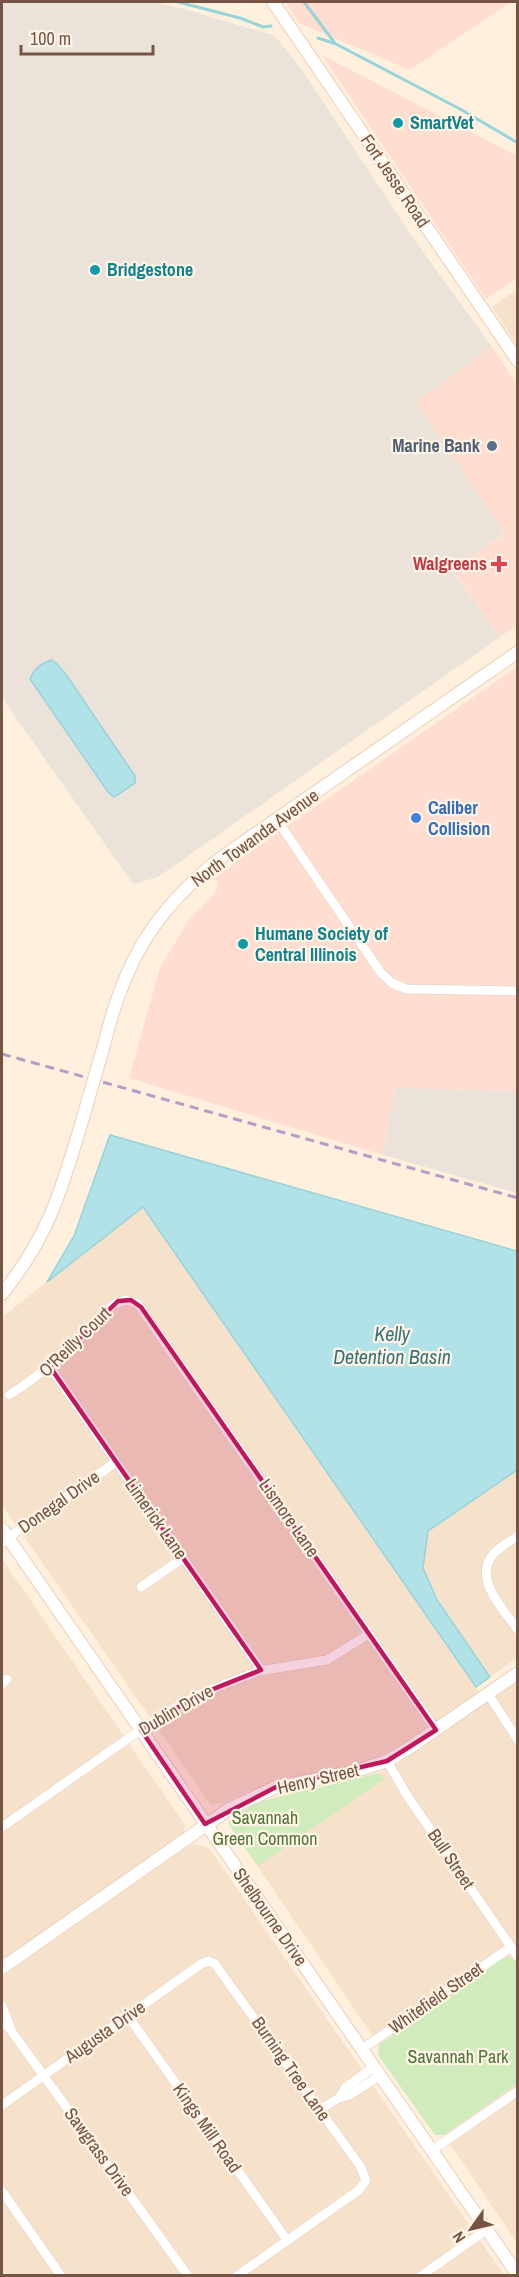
<svg xmlns="http://www.w3.org/2000/svg" width="519" height="2277" font-family="'Archivo Narrow',sans-serif">
	<style>
		.residential { fill: #f6e1cb }
		.commercial { fill: #ffddd0 }
		.industrial { fill: #ebe2da }
		.green { fill: #d1ecbc }
		.water { fill: #b1e2e8; stroke: #96d3db; stroke-width: 1.5 }
		.lines { fill: none; stroke-linecap: round; stroke-linejoin: round }
		.stream { stroke: #96d3db; stroke-width: 3 }
		.street-casing { stroke: #e4cdbc; stroke-width: 10 }
		.secondary-casing { stroke: #eaceb9; stroke-width: 14 }
		.street { stroke: #fff; stroke-width: 9 }
		.secondary { stroke: #fff; stroke-width: 12 }
		.rail { stroke: #b29dc7; stroke-width: 3; stroke-dasharray: 9 6; stroke-linecap: butt }
		.secondary-bridge-casing { stroke: #eaceb9; stroke-width: 14; stroke-linecap: butt }
		.secondary-bridge { stroke: #fff; stroke-width: 12 }
		.marked { fill: #c2185b; fill-opacity: 0.2; stroke: #c2185b; stroke-width: 4.5; stroke-linejoin: round }
		.culture-dot { fill: #0f9aa8; stroke: #fff4e5; stroke-width: 2 }
		.service-dot { fill: #5c6f8a; stroke: #fff4e5; stroke-width: 2 }
		.health-dot { fill: #e0444e; stroke: #fff4e5; stroke-width: 2 }
		.shop-dot { fill: #3f7fe0; stroke: #fff4e5; stroke-width: 2 }
		.labels { text-anchor: middle; stroke-width: 4.5; stroke-linejoin: round; paint-order: stroke }
		.culture-label { font-size: 18px; font-weight: bold; fill: #0d838f; stroke: #fff4e5; text-anchor: start }
		.street-label { font-size: 18px; fill: #755444; stroke: #fff4e5 }
		.service-label { font-size: 18px; font-weight: bold; fill: #4e5e75; stroke: #fff4e5; text-anchor: end }
		.health-label { font-size: 18px; font-weight: bold; fill: #be3a42; stroke: #fff4e5; text-anchor: end }
		.shop-label { font-size: 18px; font-weight: bold; fill: #366cbe; stroke: #fff4e5; text-anchor: start }
		.park-label { font-size: 18px; fill: #4d7639; stroke: #fff4e5 }
		.water-label { font-size: 20px; font-style: italic; fill: #37747d; stroke: #fff4e5 }
	</style>
	<rect width="100%" height="100%" fill="#fef0dd"/>
	<!-- residential -->
	<g class="residential">
		<polygon points="517,289 517,345 492,307"/>
		<polygon points="143,1207 479,1692 399,1746 381,1755 353,1765 287,1778 262,1786 226,1802 211,1805 2,1505 2,1317"/>
		<polygon points="517,1470 517,1658 490,1677 437,1600 423,1568 425,1543 428,1531"/>
		<polygon points="2,1559 185,1825 184,1834 2,1961"/>
		<polygon points="517,1682 517,1963 514,1958 506,1956 379,2045 228,1823 234,1816 259,1802 295,1792 331,1786 378,1773 398,1764"/>
		<polygon points="195,1844 209,1848 504,2275 2,2275 2,1977 189,1846"/>
		<polygon points="517,2084 517,2243 444,2135"/>
	</g>
	<!-- commercial -->
	<g class="commercial">
		<polygon points="286,2 511,2 410,70 299,23"/>
		<polygon points="322,55 517,156 517,278 486,299"/>
		<polygon points="492,347 517,384 517,625 500,637 452,570 505,534 415,402"/>
		<polygon points="517,667 517,1091 395,1088 383,1155 129,1078 160,968 188,921 215,894 218,885 215,878 266,841"/>
	</g>
	<!-- industrial -->
	<g class="industrial">
		<polygon points="2,2 152,2 184,9 275,36 302,70 416,242 492,347 416,402 505,533 452,571 500,637 158,877 133,884 2,698"/>
		<polygon points="395,1088 517,1091 517,1193 383,1155"/>
	</g>
	<!-- green -->
	<g class="green">
		<polygon points="378,1773 384,1779 258,1866 228,1823 234,1816 259,1802"/>
		<polygon points="506,1956 514,1958 517,1963 517,2084 444,2135 435,2135 378,2055 379,2045"/>
	</g>
	<!-- water -->
	<g class="water">
		<path d="M52,660L58,665L67,676L135,776V783L114,797L108,792L30,679C34,669 41,663 52,660Z"/>
		<polygon points="110,1135 517,1251 517,1470 428,1531 423,1568 437,1600 490,1677 476,1687 143,1207 47,1282 74,1236"/>
	</g>
	<g class="lines">
		<!-- stream -->
		<g class="stream">
			<polyline points="178,2 240,18 263,27 271,26"/>
			<polyline points="304,2 334,42"/>
			<polyline points="318,38 336,44 460,109 518,143"/>
		</g>
		<!-- street casing -->
		<g class="street-casing">
			<g id="street">
				<polyline points="277,820 381,973 392,983 406,989 518,991"/>
				<polyline points="50,1367 262,1671"/>
				<path d="M9,1395C49,1371 80,1338 113,1305L125,1300L137,1303L436,1730"/>
				<path d="M518,1536C509,1542 497,1548 491,1557C475,1582 504,1610 518,1630"/>
				<polyline points="2,1542 116,1462"/>
				<polyline points="141,1587 183,1558"/>
				<polyline points="2,1684 7,1679"/>
				<polyline points="488,1694 518,1740"/>
				<polyline points="387,1761 408,1797 518,1957"/>
				<polyline points="2,1827 153,1721 198,1695 259,1671 327,1660 369,1634"/>
				<polyline points="2,2006 10,2026"/>
				<polyline points="128,2016 287,2240"/>
				<polyline points="2,2020 10,2029 188,2276"/>
				<polyline points="362,2049 511,1947"/>
				<polyline points="339,2098 345,2088 374,2067"/>
				<polyline points="2,2105 201,1964 209,1961 215,1964 360,2166 366,2180 359,2190 237,2276"/>
				<polyline points="319,2110 339,2098 350,2095 379,2076"/>
				<polyline points="431,2151 518,2091"/>
				<polyline points="2,2191 61,2276"/>
				<polyline points="421,2276 486,2230"/>
			</g>
		</g>
		<!-- secondary casing -->
		<g class="secondary-casing">
			<g id="secondary">
				<polyline points="273,2 518,361"/>
				<path d="M104,1045C124,962 154,910 222,857L518,652"/>
				<path d="M2,1294C47,1238 60,1195 80,1128"/>
				<polyline points="2,1529 518,2275"/>
				<polyline points="2,1968 229,1809 276,1787 353,1772 387,1761 409,1748 518,1673"/>
			</g>
		</g>
		<!-- street -->
		<use href="#street" class="street"/>
		<!-- secondary -->
		<use href="#secondary" class="secondary"/>
		<!-- rail -->
		<polyline class="rail" points="2,1054 518,1198"/>
		<!-- secondary-bridge casing -->
		<g class="secondary-bridge-casing">
			<polyline id="secondary-bridge" points="80,1128 104,1045"/>
		</g>
		<!-- secondary-bridge -->
		<use href="#secondary-bridge" class="secondary-bridge"/>
	</g>
	<!-- marked area -->
	<path class="marked" d="M131,1300L141,1307L436,1730L387,1761L276,1787L205,1824L141,1730L198,1695L261,1670L50,1367L118,1301Z"/>
	<!-- markers -->
	<g class="culture-dot">
		<circle cx="398" cy="123" r="6"/>
		<circle cx="95" cy="270" r="6"/>
		<circle cx="243" cy="944" r="6"/>
	</g>
	<circle class="service-dot" cx="492" cy="446" r="6"/>
	<path class="health-dot" d="M496 555h6v6h6v6h-6v6h-6v-6h-6v-6h6z"/>
	<circle class="shop-dot" cx="416" cy="818" r="6"/>
	<g class="labels">
		<!-- culture labels -->
		<g class="culture-label">
			<text x="410" y="129">SmartVet</text>
			<text x="107" y="276">Bridgestone</text>
			<text x="255" y="940">Humane Society of<tspan x="255" dy="21">Central Illinois</tspan></text>
		</g>
		<!-- street labels -->
		<g class="street-label">
			<text transform="translate(395 181) rotate(56)" y="6">Fort Jesse Road</text>
			<text transform="translate(255 838) rotate(-36)" y="6">North Towanda Avenue</text>
			<text transform="translate(75 1342) rotate(-44)" y="6">O'Reilly Court</text>
			<text transform="translate(59 1502) rotate(-35)" y="6">Donegal Drive</text>
			<text transform="translate(289 1518) rotate(55)" y="6">Lismore Lane</text>
			<text transform="translate(156 1519) rotate(55)" y="6">Limerick Lane</text>
			<text transform="translate(176 1710) rotate(-30)" y="6">Dublin Drive</text>
			<text transform="translate(318 1779) rotate(-13)" y="6">Henry Street</text>
			<text transform="translate(451 1859) rotate(56)" y="6">Bull Street</text>
			<text transform="translate(270 1917) rotate(55)" y="6">Shelbourne Drive</text>
			<text transform="translate(436 1998) rotate(-35)" y="6">Whitefield Street</text>
			<text transform="translate(105 2032) rotate(-35)" y="6">Augusta Drive</text>
			<text transform="translate(291 2069) rotate(55)" y="6">Burning Tree Lane</text>
			<text transform="translate(207 2128) rotate(55)" y="6">Kings Mill Road</text>
			<text transform="translate(99 2152) rotate(54)" y="6">Sawgrass Drive</text>
		</g>
		<!-- service labels -->
		<g class="service-label">
			<text x="480" y="452">Marine Bank</text>
		</g>
		<!-- health labels -->
		<g class="health-label">
			<text x="487" y="570">Walgreens</text>
		</g>
		<!-- shop labels -->
		<g class="shop-label">
			<text x="428" y="814">Caliber<tspan x="428" dy="21">Collision</tspan></text>
		</g>
		<!-- park labels -->
		<g class="park-label">
			<text x="265" y="1824">Savannah<tspan x="265" dy="21">Green Common</tspan></text>
			<text x="458" y="2063">Savannah Park</text>
		</g>
		<!-- water labels -->
		<g class="water-label">
			<text x="392" y="1341">Kelly<tspan x="392" dy="23">Detention Basin</tspan></text>
		</g>
	</g>
	<!-- border -->
	<rect width="519" height="2277" fill="none" stroke="#755444" stroke-width="6"/>
	<!-- north arrow -->
	<g transform="translate(471 2229) rotate(236)" stroke="#fff4e5" stroke-width="4.5" paint-order="stroke">
	<path d="M0-4.5L10 22L0 15L-10 22Z" fill="#755444"/>
	<text y="-9" font-size="16" font-weight="bold" text-anchor="middle" fill="#755444">N</text>
	</g>
	<!-- scale -->
	<path d="M21 45v9h132v-9" fill="none" stroke="#755444" stroke-width="3"/>
	<text x="30" y="45" font-size="18" fill="#755444" stroke="#fff4e5" stroke-width="4.5" paint-order="stroke">100 m</text>
</svg>
